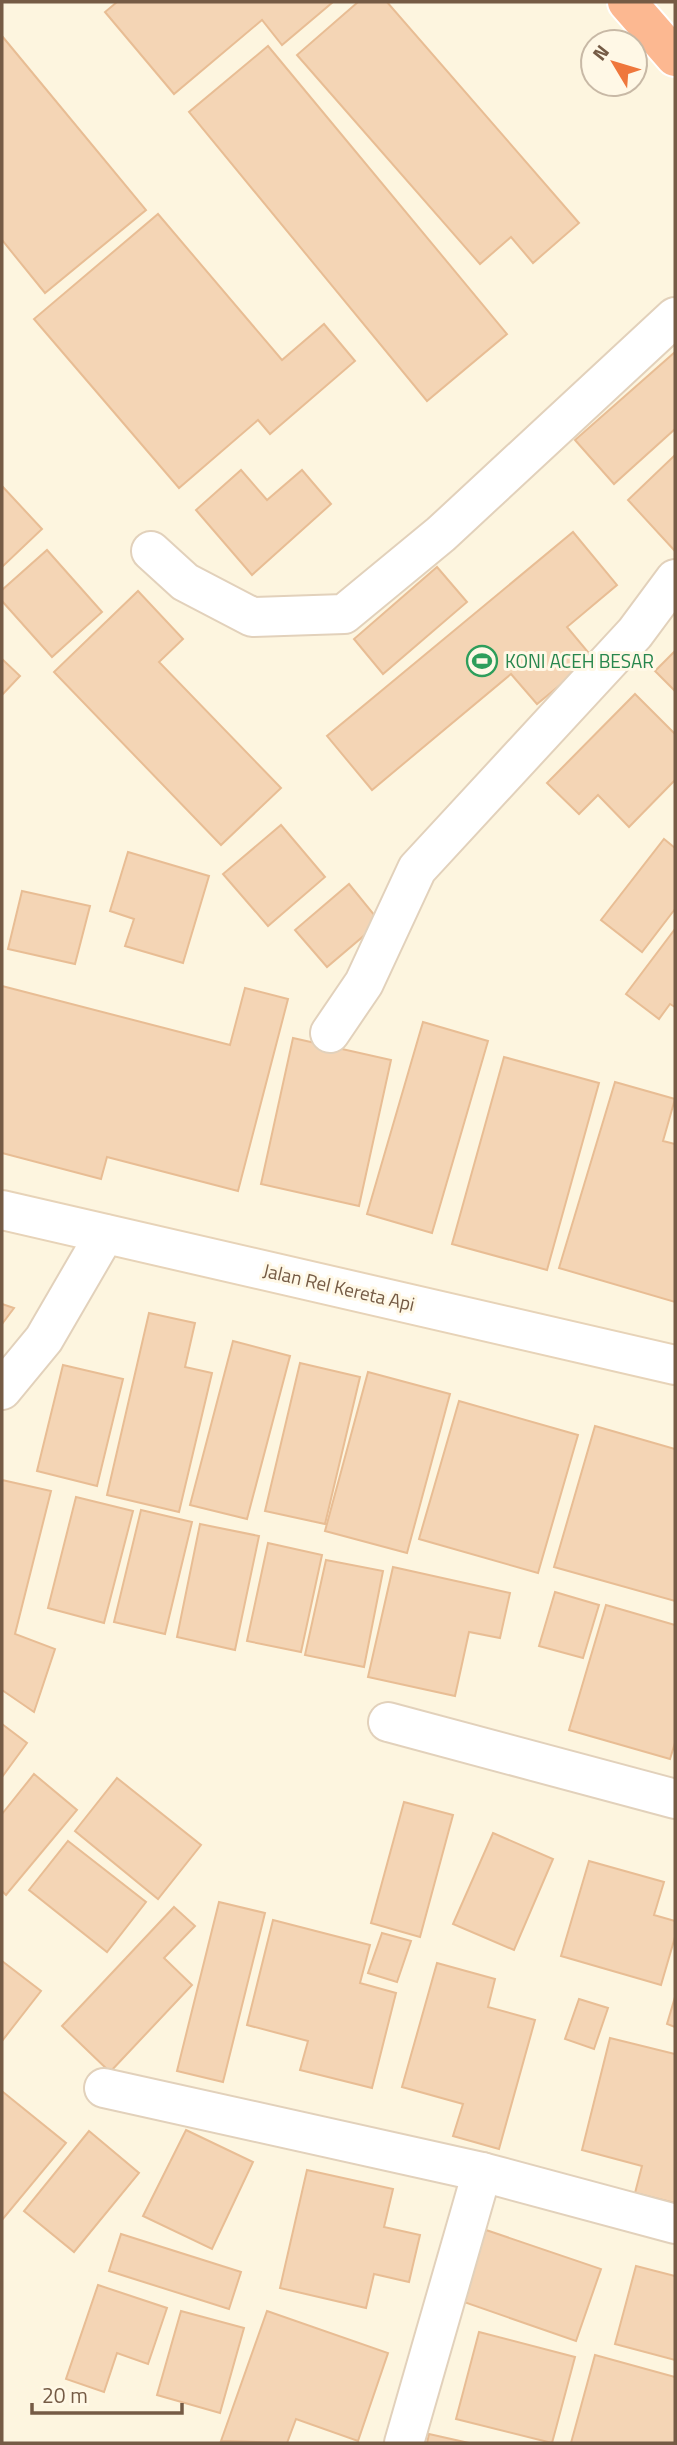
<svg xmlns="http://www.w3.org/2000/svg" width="677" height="2445" font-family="'Titillium Web',sans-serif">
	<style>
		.building { fill: #f4d5b5; stroke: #e8bd94; stroke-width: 2 }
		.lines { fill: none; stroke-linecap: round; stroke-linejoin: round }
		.street-casing { stroke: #e2d1bb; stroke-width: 42 }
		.secondary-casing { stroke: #e7d3b8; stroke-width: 42 }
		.highway-casing { stroke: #fff; stroke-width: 42 }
		.street { stroke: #fff; stroke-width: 38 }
		.secondary { stroke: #fff; stroke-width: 38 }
		.highway { stroke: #fcb891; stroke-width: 38 }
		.labels { text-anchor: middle; stroke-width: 6; stroke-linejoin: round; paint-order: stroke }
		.leisure-label { font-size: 19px; fill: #27864d; stroke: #fff8e6; text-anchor: start }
		.street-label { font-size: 19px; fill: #755b45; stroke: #fff8e6 }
	</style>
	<rect width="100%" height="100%" fill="#fdf5df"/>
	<!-- building -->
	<g class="building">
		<polygon points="117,2 333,2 282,45 262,20 174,94 105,12"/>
		<polygon points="358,2 387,2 579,223 533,263 511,237 480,264 297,55"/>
		<polygon points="2,36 146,210 45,293 2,240"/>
		<polygon points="268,46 507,334 427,401 189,112"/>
		<polygon points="158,214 282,360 324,324 355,361 270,434 258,420 179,488 34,319"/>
		<polygon points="675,352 675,429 614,484 575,440"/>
		<polygon points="675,455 675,549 674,550 628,500"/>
		<polygon points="241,470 267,500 302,470 331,504 252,575 196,510"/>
		<polygon points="2,486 42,529 2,567"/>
		<polygon points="573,532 617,585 567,627 593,658 537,704 511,674 372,790 327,736"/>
		<polygon points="47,550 102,612 52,657 2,601 2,590"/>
		<polygon points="437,567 467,602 383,674 354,639"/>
		<polygon points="138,591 183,639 159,662 281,788 221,845 54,672"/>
		<polygon points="675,651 675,691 655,671"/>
		<polygon points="2,659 20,676 2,695"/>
		<polygon points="635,694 675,734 675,780 629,827 598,795 579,814 547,783"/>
		<polygon points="281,825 325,877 268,926 223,874"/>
		<polygon points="664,839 675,848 675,909 642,952 601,920"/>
		<polygon points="128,852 209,876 183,963 125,946 134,919 110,911"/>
		<polygon points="349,884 380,922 327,967 295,930"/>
		<polygon points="22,891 90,906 75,964 8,949"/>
		<polygon points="675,929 675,1007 670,1004 659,1019 626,994"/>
		<polygon points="2,986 230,1045 245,988 288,999 238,1191 107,1157 101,1179 2,1153"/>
		<polygon points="423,1022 488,1041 432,1233 367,1214"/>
		<polygon points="293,1038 391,1060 359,1206 261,1184"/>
		<polygon points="504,1057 599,1083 547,1270 452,1244"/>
		<polygon points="615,1082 675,1099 663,1141 675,1144 675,1302 559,1268"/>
		<polygon points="2,1304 14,1308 2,1324"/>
		<polygon points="149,1313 195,1323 185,1367 212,1373 179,1512 107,1495"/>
		<polygon points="233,1341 290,1356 247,1519 190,1505"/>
		<polygon points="300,1363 360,1377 325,1524 265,1511"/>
		<polygon points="63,1365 123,1379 97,1486 37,1471"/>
		<polygon points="368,1372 450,1394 407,1553 325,1531"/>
		<polygon points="459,1401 578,1435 538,1573 419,1539"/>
		<polygon points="595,1426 675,1449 675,1601 554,1567"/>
		<polygon points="2,1480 51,1491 15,1634 55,1649 34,1712 2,1690"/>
		<polygon points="76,1497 133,1511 104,1623 48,1608"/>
		<polygon points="141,1510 192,1522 165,1634 114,1622"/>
		<polygon points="200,1524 259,1536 235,1650 177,1637"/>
		<polygon points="268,1543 322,1555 301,1652 247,1641"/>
		<polygon points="326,1560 383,1571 364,1667 305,1655"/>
		<polygon points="393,1567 510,1593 500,1638 469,1632 455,1696 368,1677"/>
		<polygon points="555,1592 599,1605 583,1658 539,1646"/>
		<polygon points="606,1605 675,1625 675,1743 670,1759 569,1730"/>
		<polygon points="2,1724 27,1743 2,1777"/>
		<polygon points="34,1774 77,1810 6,1895 2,1891 2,1814"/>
		<polygon points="117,1778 201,1845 158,1899 75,1831"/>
		<polygon points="404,1802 453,1815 420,1937 371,1923"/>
		<polygon points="493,1833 553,1859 514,1950 453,1924"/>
		<polygon points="68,1841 146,1902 107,1952 29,1890"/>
		<polygon points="589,1861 664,1882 654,1915 675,1921 675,1937 661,1985 561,1956"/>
		<polygon points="219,1902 265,1913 223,2082 177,2071"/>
		<polygon points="174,1907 195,1926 164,1958 192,1985 110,2072 62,2026"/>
		<polygon points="273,1920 370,1945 360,1983 396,1993 372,2088 300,2070 308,2041 247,2025"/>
		<polygon points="382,1933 411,1941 397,1982 368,1973"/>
		<polygon points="2,1961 41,1991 2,2041"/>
		<polygon points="437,1963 495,1979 488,2007 535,2020 499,2149 453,2136 463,2104 402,2087"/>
		<polygon points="675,1997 675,2027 667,2024"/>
		<polygon points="579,1999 608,2008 594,2049 565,2039"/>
		<polygon points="610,2038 675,2054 675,2203 635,2193 642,2166 582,2150"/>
		<polygon points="3,2092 66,2143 2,2220 2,2093"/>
		<polygon points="186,2130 253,2162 212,2249 143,2216"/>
		<polygon points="89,2131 139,2173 74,2252 24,2211"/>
		<polygon points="307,2170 393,2189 384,2227 420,2235 409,2282 374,2274 366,2308 280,2288"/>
		<polygon points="486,2230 601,2269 576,2341 461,2301"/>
		<polygon points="121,2234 241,2272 229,2309 109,2271"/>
		<polygon points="636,2266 675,2276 675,2360 615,2344"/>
		<polygon points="98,2285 167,2308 148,2364 117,2353 104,2392 66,2379"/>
		<polygon points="181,2311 244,2328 220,2413 157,2395"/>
		<polygon points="267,2311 388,2353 358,2441 296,2419 287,2443 221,2441"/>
		<polygon points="479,2332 575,2357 552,2443 456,2419"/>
		<polygon points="595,2355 675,2377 675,2443 571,2443"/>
		<polygon points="429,2434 469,2443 427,2443"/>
	</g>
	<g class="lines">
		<!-- street casing -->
		<g class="street-casing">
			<g id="street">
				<polyline points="151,551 185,582 252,617 344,614 441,534 675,317"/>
				<polyline points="330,1033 364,983 417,869 635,633 675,579"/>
				<polyline points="2,1390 44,1339 105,1234"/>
				<polyline points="388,1722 675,1799"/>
				<polyline points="104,2088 482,2172 675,2224"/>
				<polyline points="404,2443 482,2172"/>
			</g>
		</g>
		<!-- secondary casing -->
		<g class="secondary-casing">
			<polyline id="secondary" points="2,1210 675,1365"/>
		</g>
		<!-- highway casing -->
		<g class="highway-casing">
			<polyline id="highway" points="627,2 675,57"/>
		</g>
		<!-- street -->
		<use href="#street" class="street"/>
		<!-- secondary -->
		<use href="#secondary" class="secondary"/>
		<!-- highway -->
		<use href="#highway" class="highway"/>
	</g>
	<!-- icons -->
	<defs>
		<g id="stadium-ring" transform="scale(1.575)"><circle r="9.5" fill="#fff8e6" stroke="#2e9e5b" stroke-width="1.5"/><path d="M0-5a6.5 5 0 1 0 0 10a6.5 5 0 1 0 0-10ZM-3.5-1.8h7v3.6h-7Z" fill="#2e9e5b"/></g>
	</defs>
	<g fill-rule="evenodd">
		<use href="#stadium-ring" x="482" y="661"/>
	</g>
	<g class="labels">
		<!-- leisure labels -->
		<g class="leisure-label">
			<text x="505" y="668">KONI ACEH BESAR</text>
		</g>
		<!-- street labels -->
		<g class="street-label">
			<text transform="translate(339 1287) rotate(13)" y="7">Jalan Rel Kereta Api</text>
		</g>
	</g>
	<!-- border -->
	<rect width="677" height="2445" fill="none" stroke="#755b45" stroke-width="7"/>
	<!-- north arrow -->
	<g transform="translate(614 63) rotate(308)"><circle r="33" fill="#fff8e6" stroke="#c8b9a6" stroke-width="2"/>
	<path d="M0-5L12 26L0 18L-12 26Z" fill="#ef773c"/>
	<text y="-10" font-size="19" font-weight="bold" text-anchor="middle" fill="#755b45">N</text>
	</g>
	<!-- scale -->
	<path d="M32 2403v10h150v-10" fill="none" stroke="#755b45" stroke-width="3.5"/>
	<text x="42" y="2403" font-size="21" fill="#755b45" stroke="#fff8e6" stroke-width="5" paint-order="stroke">20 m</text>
</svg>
